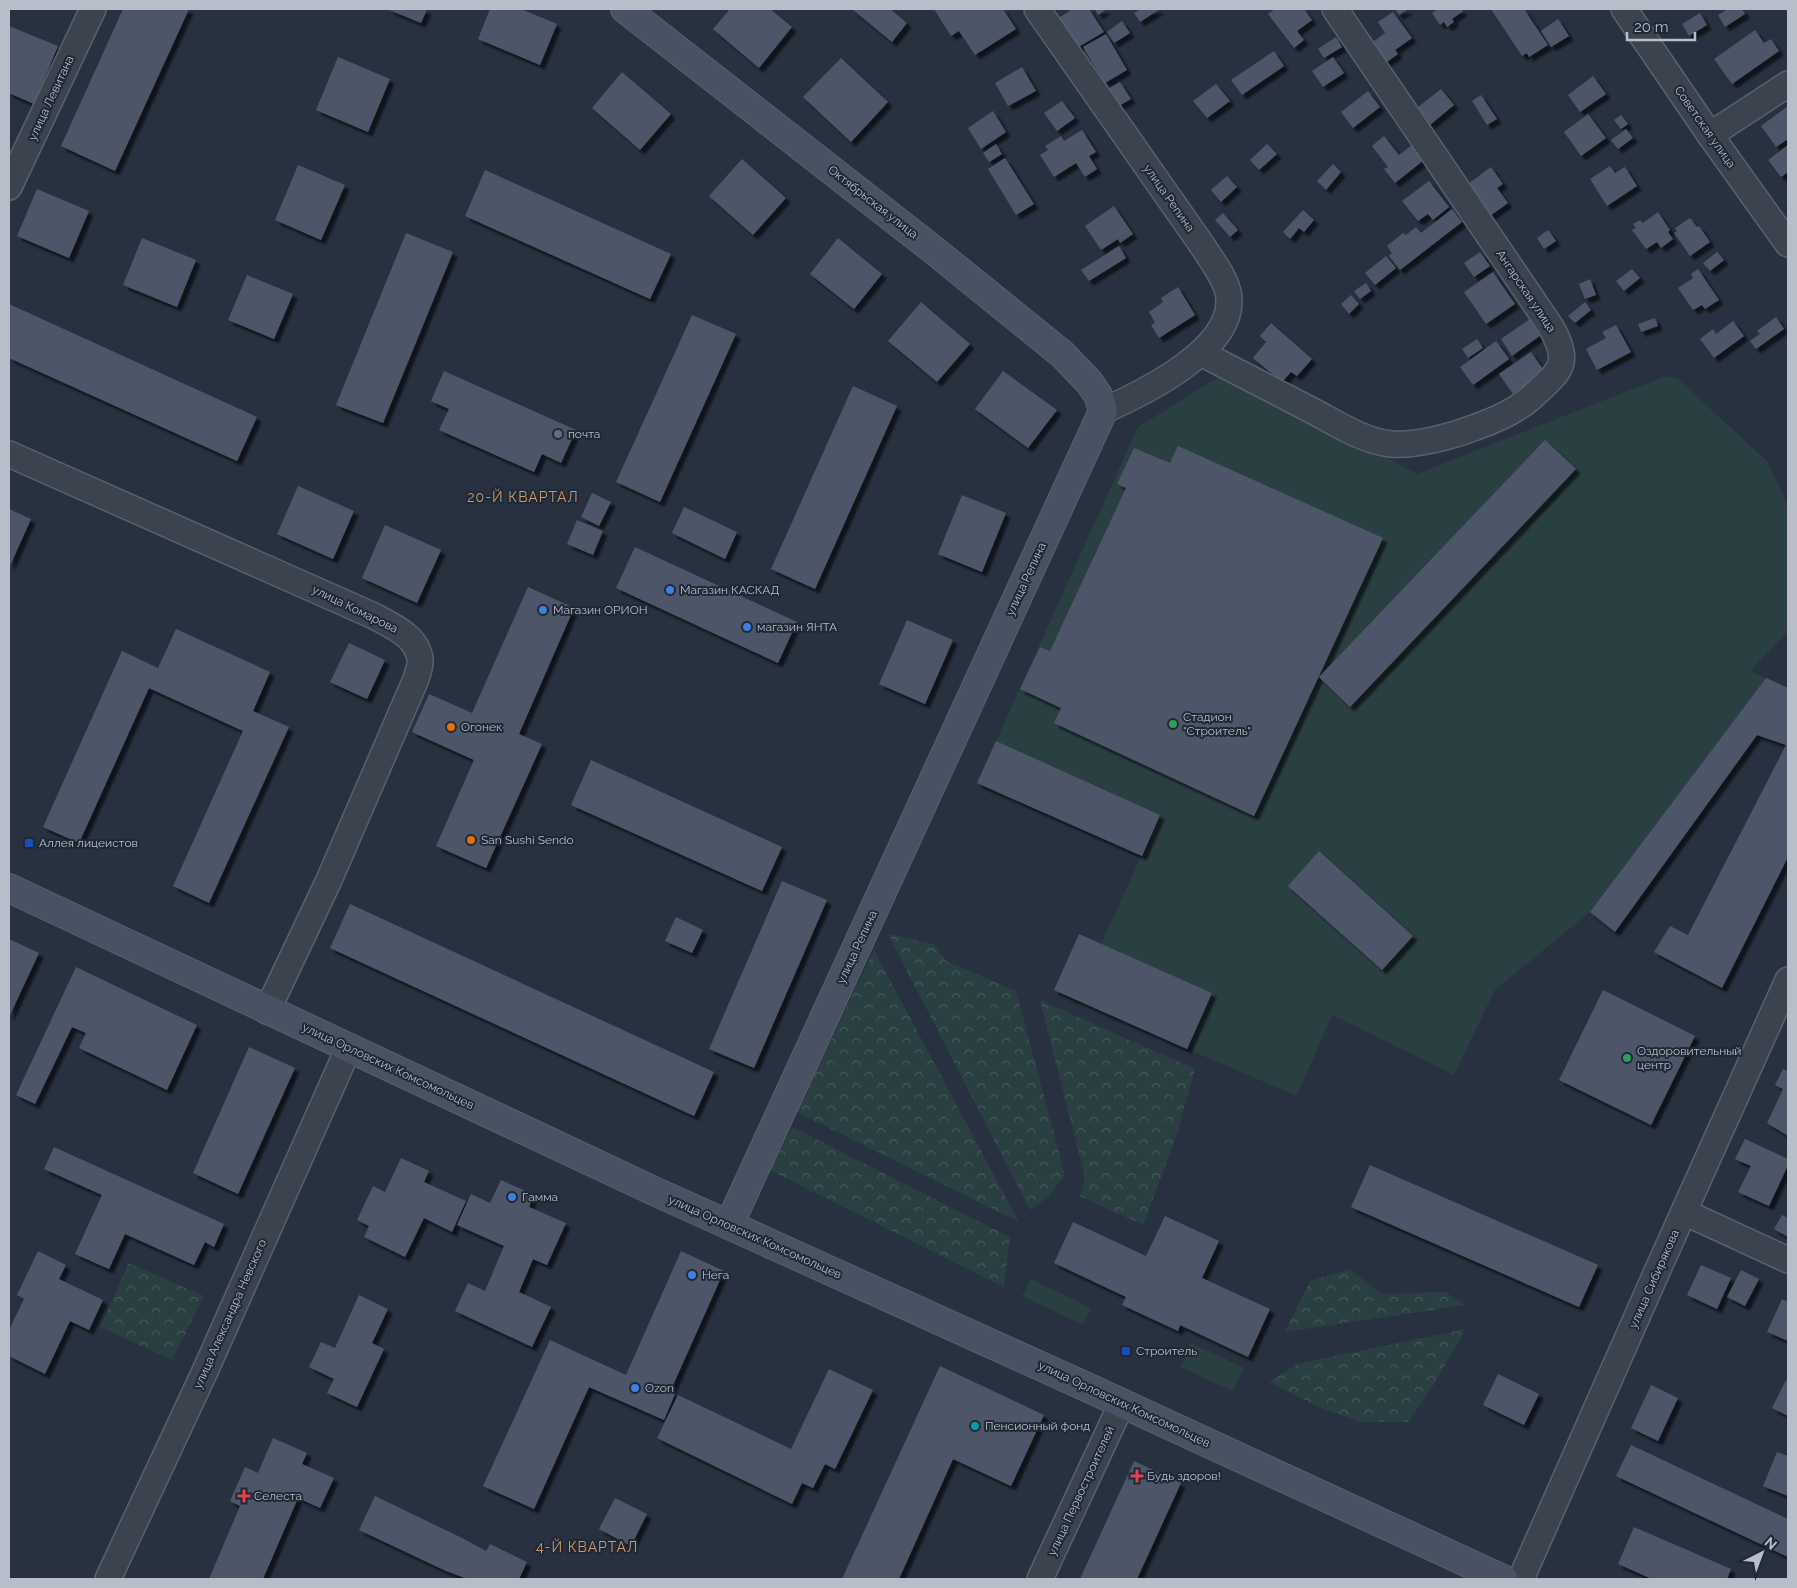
<svg xmlns="http://www.w3.org/2000/svg" width="1797" height="1588" font-family="Raleway,sans-serif">
	<style>
		.green { fill: #2a3f42 }
		.forest { fill: url(#forest-crowns) }
		.building { fill: #4d5768; filter: url(#shadow) }
		.lines { fill: none; stroke-linecap: round; stroke-linejoin: round }
		.street-casing { stroke: #58616d; stroke-width: 28 }
		.secondary-casing { stroke: #58616d; stroke-width: 30 }
		.street { stroke: #3b434f; stroke-width: 25 }
		.secondary { stroke: #495262; stroke-width: 28 }
		.service-dot { fill: #5c6f8a; stroke: #1f2835; stroke-width: 2 }
		.shop-dot { fill: #3f7fe0; stroke: #1f2835; stroke-width: 2 }
		.leisure-dot { fill: #2e9e5b; stroke: #1f2835; stroke-width: 2 }
		.food-dot { fill: #e8710a; stroke: #1f2835; stroke-width: 2 }
		.transit-dot { fill: #1a4fb4; stroke: #1f2835; stroke-width: 2 }
		.culture-dot { fill: #0f9aa8; stroke: #1f2835; stroke-width: 2 }
		.health-dot { fill: #e0444e; stroke: #1f2835; stroke-width: 2 }
		.labels { text-anchor: middle; stroke-width: 4; stroke-linejoin: round; paint-order: stroke }
		.street-label { font-size: 12px; fill: #b7beca; stroke: #1f2835 }
		.poi-label { font-size: 12px; fill: #b7beca; stroke: #1f2835; text-anchor: start }
		.neighbourhood-label { font-size: 14px; letter-spacing: 1px; fill: #d29a6b; stroke: #1f2835 }
	</style>
	<defs>
		<pattern id="forest-crowns" width="20" height="18" patternUnits="userSpaceOnUse" patternTransform="scale(1.25)"><rect width="20" height="18" fill="#2a3f42"/><path d="M2 6a3 3 0 1 1 6 0M12 15a3 3 0 1 1 6 0" fill="none" stroke="#47595c"/></pattern>
		<filter id="shadow"><feDropShadow dx="4.5" dy="4.5" stdDeviation="1" flood-color="#0009"/></filter>
	</defs>
	<rect width="100%" height="100%" fill="#273140"/>
	<!-- green -->
	<g class="green">
		<polygon points="1227,372 1417,474 1663,377 1677,378 1768,462 1788,506 1788,631 1750,671 1766,678 1590,912 1495,990 1454,1075 1332,1015 1297,1096 1187,1049 1212,993 1101,944 1160,815 996,741 1138,427"/>
		<polygon points="1031,1279 1091,1308 1083,1325 1022,1296"/>
		<polygon points="1191,1343 1244,1368 1233,1391 1180,1367"/>
	</g>
	<!-- forest -->
	<g class="forest">
		<polygon points="888,934 934,944 946,961 1016,991 1065,1175 1048,1197 1030,1210"/>
		<polygon points="874,950 1019,1222 797,1112"/>
		<polygon points="1040,1000 1195,1069 1176,1137 1143,1225 1080,1196 1085,1177"/>
		<polygon points="792,1127 1010,1237 1004,1287 770,1170"/>
		<polygon points="129,1263 204,1296 172,1360 100,1327"/>
		<polygon points="1350,1269 1381,1294 1445,1292 1466,1305 1285,1332 1310,1281"/>
		<polygon points="1466,1329 1433,1386 1408,1422 1361,1422 1321,1408 1269,1382 1297,1364"/>
	</g>
	<!-- building -->
	<g class="building">
		<polygon points="123,9 189,9 115,171 61,146"/>
		<polygon points="387,9 427,9 421,23"/>
		<polygon points="490,9 521,9 557,24 540,65 478,39"/>
		<polygon points="730,9 770,9 792,27 759,68 713,29"/>
		<polygon points="852,9 890,9 907,23 892,42"/>
		<polygon points="934,9 1003,9 1016,29 975,55 959,31 951,36"/>
		<polygon points="1073,9 1089,9 1104,32 1075,49 1057,19"/>
		<polygon points="1095,9 1107,9 1098,15"/>
		<polygon points="1141,9 1160,9 1140,22 1134,13"/>
		<polygon points="1275,9 1304,9 1312,20 1297,31 1304,40 1294,48 1268,14"/>
		<polygon points="1395,9 1409,9 1399,15"/>
		<polygon points="1438,9 1461,9 1463,11 1452,19 1454,22 1447,27 1444,22 1440,25 1432,13"/>
		<polygon points="1491,9 1524,9 1548,45 1529,57 1527,53 1522,56"/>
		<polygon points="1728,9 1742,9 1745,14 1725,27 1718,15"/>
		<polygon points="1393,12 1412,38 1395,50 1398,54 1384,64 1370,44 1385,33 1378,22"/>
		<polygon points="1700,13 1707,25 1689,36 1682,24"/>
		<polygon points="1558,19 1569,36 1551,47 1541,31"/>
		<polygon points="1122,21 1130,33 1114,43 1107,32"/>
		<polygon points="9,26 58,46 34,104 9,93"/>
		<polygon points="1755,30 1764,43 1771,39 1779,51 1732,84 1714,59"/>
		<polygon points="1106,34 1127,70 1105,83 1083,47"/>
		<polygon points="1336,37 1342,47 1324,58 1318,49"/>
		<polygon points="1274,51 1284,66 1242,95 1231,80"/>
		<polygon points="338,57 390,79 368,132 316,110"/>
		<polygon points="1333,57 1344,73 1323,87 1312,71"/>
		<polygon points="841,58 888,102 851,142 803,97"/>
		<polygon points="1022,67 1036,91 1008,106 995,83"/>
		<polygon points="622,72 671,114 640,150 592,108"/>
		<polygon points="1593,76 1606,94 1580,112 1568,95"/>
		<polygon points="1120,82 1131,99 1117,107 1106,90"/>
		<polygon points="1216,84 1230,101 1207,118 1193,101"/>
		<polygon points="1441,89 1454,105 1430,125 1417,108"/>
		<polygon points="1368,91 1380,107 1353,128 1341,112"/>
		<polygon points="1481,95 1497,119 1487,125 1472,101"/>
		<polygon points="1062,101 1075,118 1057,131 1044,113"/>
		<polygon points="1788,106 1788,139 1776,147 1761,126"/>
		<polygon points="993,111 1006,132 981,149 968,128"/>
		<polygon points="1588,114 1606,138 1581,156 1564,132"/>
		<polygon points="1621,115 1628,124 1621,129 1614,120"/>
		<polygon points="1626,129 1633,138 1618,149 1611,140"/>
		<polygon points="1082,130 1096,152 1089,156 1097,169 1085,177 1076,163 1054,177 1040,155 1048,150 1045,146 1061,136 1064,141"/>
		<polygon points="1384,136 1399,155 1412,145 1424,160 1395,183 1384,169 1388,167 1372,146"/>
		<polygon points="996,144 1002,154 989,162 983,153"/>
		<polygon points="1267,144 1277,154 1259,170 1250,160"/>
		<polygon points="1788,145 1788,172 1781,177 1768,160"/>
		<polygon points="1005,158 1034,204 1016,215 988,169"/>
		<polygon points="742,159 786,198 753,235 709,196"/>
		<polygon points="1333,164 1341,172 1326,190 1317,181"/>
		<polygon points="298,165 345,185 321,240 275,220"/>
		<polygon points="1610,166 1615,173 1625,167 1637,186 1607,206 1590,179"/>
		<polygon points="1491,167 1503,184 1497,188 1508,203 1490,216 1468,184"/>
		<polygon points="485,170 671,254 650,299 465,216"/>
		<polygon points="1227,176 1237,187 1221,202 1211,190"/>
		<polygon points="1429,181 1449,207 1433,220 1428,214 1418,221 1402,201"/>
		<polygon points="37,189 89,211 69,258 17,236"/>
		<polygon points="1114,206 1133,234 1120,243 1118,239 1101,250 1085,226"/>
		<polygon points="1452,209 1462,222 1400,270 1389,256 1392,253 1387,246 1403,233 1406,235 1416,227 1421,233"/>
		<polygon points="1303,210 1314,220 1304,232 1299,228 1290,239 1283,232"/>
		<polygon points="1658,212 1670,230 1668,232 1673,239 1661,248 1657,242 1646,249 1632,230 1636,228 1633,224 1640,220 1643,223"/>
		<polygon points="1223,213 1238,230 1230,237 1215,220"/>
		<polygon points="1690,218 1697,227 1699,226 1710,242 1690,256 1674,233 1677,231 1675,228"/>
		<polygon points="1548,230 1556,241 1544,249 1537,238"/>
		<polygon points="406,233 453,252 383,423 336,405"/>
		<polygon points="142,238 196,260 177,307 123,285"/>
		<polygon points="838,238 882,274 854,309 810,274"/>
		<polygon points="1119,246 1126,258 1089,281 1081,270"/>
		<polygon points="1480,252 1490,266 1474,277 1464,263"/>
		<polygon points="1717,252 1724,260 1710,271 1703,263"/>
		<polygon points="1386,256 1396,268 1375,285 1365,273"/>
		<polygon points="1632,269 1640,278 1624,291 1616,281"/>
		<polygon points="1698,269 1719,300 1705,309 1702,305 1693,310 1678,288 1693,278 1691,274"/>
		<polygon points="1493,272 1515,304 1486,324 1464,292"/>
		<polygon points="247,275 293,294 274,339 228,320"/>
		<polygon points="1590,279 1596,295 1585,299 1579,284"/>
		<polygon points="1366,283 1371,291 1360,299 1354,291"/>
		<polygon points="1178,287 1195,315 1159,338 1151,325 1155,323 1149,312 1163,302 1161,298"/>
		<polygon points="1351,295 1359,304 1349,314 1341,304"/>
		<polygon points="921,302 970,344 937,382 888,341"/>
		<polygon points="1585,302 1591,310 1575,323 1568,316"/>
		<polygon points="9,304 257,417 237,461 9,358"/>
		<polygon points="692,315 736,334 660,502 616,482"/>
		<polygon points="1776,317 1784,329 1756,349 1750,341 1760,334 1757,331"/>
		<polygon points="1655,318 1658,326 1641,332 1638,324"/>
		<polygon points="1530,319 1541,335 1512,356 1501,339"/>
		<polygon points="1733,321 1744,336 1714,358 1700,339 1713,329 1716,334"/>
		<polygon points="1271,323 1312,359 1297,376 1291,372 1282,382 1253,358 1266,342 1260,336"/>
		<polygon points="1616,325 1631,352 1597,370 1586,349 1606,338 1602,332"/>
		<polygon points="1477,339 1483,348 1468,358 1462,349"/>
		<polygon points="1496,341 1509,359 1473,385 1460,367"/>
		<polygon points="1531,352 1545,372 1513,394 1499,374"/>
		<polygon points="444,371 576,430 561,463 542,454 534,472 439,430 449,409 431,401"/>
		<polygon points="1003,371 1057,410 1028,448 975,409"/>
		<polygon points="853,386 897,406 815,589 771,569"/>
		<polygon points="1545,440 1576,469 1350,707 1319,677"/>
		<polygon points="1178,446 1383,538 1254,816 1054,723 1061,708 1020,689 1040,647 1050,651 1126,488 1117,484 1134,448 1170,463"/>
		<polygon points="298,486 354,511 333,559 277,534"/>
		<polygon points="592,493 611,502 599,526 581,517"/>
		<polygon points="962,495 1006,513 982,572 938,554"/>
		<polygon points="684,507 737,532 725,559 672,533"/>
		<polygon points="9,509 31,519 9,568"/>
		<polygon points="577,520 603,531 593,555 567,544"/>
		<polygon points="385,525 441,550 417,603 362,578"/>
		<polygon points="635,547 797,622 778,663 616,588"/>
		<polygon points="528,587 574,608 519,734 542,744 486,868 436,846 474,760 412,732 429,694 472,713"/>
		<polygon points="907,620 953,640 925,704 879,684"/>
		<polygon points="176,629 270,672 253,711 289,727 209,903 173,886 243,731 149,688 79,843 43,827 122,651 158,668"/>
		<polygon points="349,643 385,660 367,699 330,682"/>
		<polygon points="1766,678 1788,688 1788,857 1722,988 1654,952 1670,926 1688,935 1786,745 1757,735 1615,932 1590,912"/>
		<polygon points="996,741 1160,815 1142,856 977,783"/>
		<polygon points="591,760 782,847 762,891 571,805"/>
		<polygon points="1319,851 1413,936 1382,970 1288,886"/>
		<polygon points="782,881 827,900 754,1068 709,1049"/>
		<polygon points="350,904 714,1072 694,1116 330,948"/>
		<polygon points="676,917 703,930 692,953 665,941"/>
		<polygon points="1079,934 1212,993 1187,1049 1054,990"/>
		<polygon points="9,939 39,953 9,1017"/>
		<polygon points="76,967 197,1025 167,1090 79,1048 86,1033 72,1027 35,1104 16,1095"/>
		<polygon points="1603,990 1695,1036 1651,1125 1559,1080"/>
		<polygon points="249,1047 295,1068 238,1194 193,1173"/>
		<polygon points="1783,1069 1788,1071 1788,1136 1767,1123 1783,1089 1775,1085"/>
		<polygon points="1745,1139 1788,1159 1788,1165 1769,1206 1738,1192 1751,1166 1735,1159"/>
		<polygon points="54,1147 224,1224 214,1247 205,1242 194,1265 125,1234 109,1269 75,1254 102,1195 44,1169"/>
		<polygon points="401,1158 429,1171 424,1182 466,1201 452,1232 424,1218 405,1257 364,1237 369,1226 357,1220 373,1186 385,1192"/>
		<polygon points="1370,1165 1598,1265 1579,1307 1351,1207"/>
		<polygon points="501,1180 534,1195 529,1207 566,1223 547,1265 533,1259 519,1292 551,1307 532,1347 455,1311 468,1283 485,1291 504,1246 457,1225 471,1194 490,1203"/>
		<polygon points="1782,1215 1788,1218 1788,1237 1774,1229"/>
		<polygon points="1165,1216 1219,1241 1202,1278 1270,1309 1248,1357 1180,1325 1178,1331 1122,1305 1126,1297 1054,1263 1073,1222 1146,1256"/>
		<polygon points="38,1251 66,1265 59,1279 103,1300 89,1330 70,1321 45,1374 9,1356 9,1330 24,1299 17,1295"/>
		<polygon points="681,1251 724,1271 670,1392 675,1394 664,1420 589,1387 534,1509 483,1486 550,1340 626,1375"/>
		<polygon points="1701,1265 1731,1278 1717,1309 1687,1295"/>
		<polygon points="1741,1270 1759,1279 1745,1306 1727,1297"/>
		<polygon points="359,1295 388,1309 372,1343 384,1349 357,1407 327,1393 334,1379 309,1367 321,1342 335,1348"/>
		<polygon points="1782,1299 1788,1302 1788,1341 1767,1332"/>
		<polygon points="940,1366 1044,1415 1011,1486 953,1459 899,1579 842,1579"/>
		<polygon points="829,1369 873,1390 835,1469 825,1464 813,1488 802,1483 792,1504 657,1438 678,1395 791,1449"/>
		<polygon points="1498,1374 1539,1394 1524,1425 1483,1405"/>
		<polygon points="1786,1380 1788,1381 1788,1416 1772,1408"/>
		<polygon points="1651,1385 1678,1398 1658,1441 1631,1428"/>
		<polygon points="273,1438 307,1453 302,1464 334,1478 320,1508 298,1498 263,1579 209,1579 240,1506 230,1501 245,1467 258,1473"/>
		<polygon points="1631,1445 1788,1519 1788,1557 1616,1476"/>
		<polygon points="1777,1452 1788,1456 1788,1496 1763,1486"/>
		<polygon points="1134,1461 1181,1483 1137,1579 1080,1579"/>
		<polygon points="375,1496 462,1538 486,1551 490,1544 527,1562 519,1579 464,1579 465,1578 446,1571 359,1530"/>
		<polygon points="615,1498 647,1514 631,1546 599,1529"/>
		<polygon points="1634,1527 1731,1569 1727,1579 1652,1579 1618,1564"/>
	</g>
	<g class="lines">
		<!-- street casing -->
		<g class="street-casing">
			<g id="street">
				<path d="M1037,9L1204,248C1212,261 1224,276 1228,292C1240,347 1143,393 1103,411"/>
				<polyline points="1624,9 1710,135 1788,244"/>
				<polyline points="1710,135 1788,84"/>
				<polyline points="9,187 93,9"/>
				<path d="M1201,353C1238,372 1274,391 1311,410C1336,423 1363,441 1391,444C1416,446 1453,436 1476,427C1496,420 1520,409 1535,394C1563,369 1570,362 1551,327L1335,9"/>
				<path d="M9,454L374,616C392,626 417,636 420,659C421,665 418,672 416,679L329,880L267,1011"/>
				<polyline points="1684,1212 1788,1260"/>
				<polyline points="108,1579 206,1369 349,1047"/>
				<polyline points="1040,1579 1122,1403"/>
				<polyline points="1521,1579 1659,1267 1788,980"/>
			</g>
		</g>
		<!-- secondary casing -->
		<g class="secondary-casing">
			<g id="secondary">
				<polyline points="625,9 931,248 1062,354 1089,382 1098,395 1103,411 729,1225"/>
				<polyline points="9,888 654,1191 1091,1389 1503,1579"/>
			</g>
		</g>
		<!-- street -->
		<use href="#street" class="street"/>
		<!-- secondary -->
		<use href="#secondary" class="secondary"/>
	</g>
	<!-- markers -->
	<circle class="service-dot" cx="558" cy="434" r="5"/>
	<g class="shop-dot">
		<circle cx="670" cy="590" r="5"/>
		<circle cx="543" cy="610" r="5"/>
		<circle cx="747" cy="627" r="5"/>
		<circle cx="512" cy="1197" r="5"/>
		<circle cx="692" cy="1275" r="5"/>
		<circle cx="635" cy="1388" r="5"/>
	</g>
	<g class="leisure-dot">
		<circle cx="1173" cy="724" r="5"/>
		<circle cx="1627" cy="1058" r="5"/>
	</g>
	<g class="food-dot">
		<circle cx="451" cy="727" r="5"/>
		<circle cx="471" cy="840" r="5"/>
	</g>
	<g class="transit-dot">
		<rect x="24" y="838" width="10" height="10" rx="2.5"/>
		<rect x="1121" y="1346" width="10" height="10" rx="2.5"/>
	</g>
	<circle class="culture-dot" cx="975" cy="1426" r="5"/>
	<g class="health-dot">
		<path d="M1134.5 1468.5h5v5h5v5h-5v5h-5v-5h-5v-5h5z"/>
		<path d="M241.5 1488.5h5v5h5v5h-5v5h-5v-5h-5v-5h5z"/>
	</g>
	<g class="labels">
		<!-- street labels -->
		<g class="street-label">
			<text transform="translate(51 98) rotate(-65)" y="4">улица Левитана</text>
			<text transform="translate(1705 127) rotate(55)" y="4">Советская улица</text>
			<text transform="translate(1169 198) rotate(55)" y="4">улица Репина</text>
			<text transform="translate(873 202) rotate(38)" y="4">Октябрьская улица</text>
			<text transform="translate(1526 291) rotate(56)" y="4">Ангарская улица</text>
			<text transform="translate(1026 579) rotate(-65)" y="4">улица Репина</text>
			<text transform="translate(355 609) rotate(26)" y="4">улица Комарова</text>
			<text transform="translate(857 947) rotate(-65)" y="4">улица Репина</text>
			<text transform="translate(388 1066) rotate(25)" y="4">улица Орловских Комсомольцев</text>
			<text transform="translate(755 1237) rotate(24)" y="4">улица Орловских Комсомольцев</text>
			<text transform="translate(1654 1279) rotate(-66)" y="4">улица Сибирякова</text>
			<text transform="translate(230 1314) rotate(-66)" y="4">улица Александра Невского</text>
			<text transform="translate(1124 1404) rotate(25)" y="4">улица Орловских Комсомольцев</text>
			<text transform="translate(1081 1491) rotate(-65)" y="4">улица Первостроителей</text>
		</g>
		<!-- poi labels -->
		<g class="poi-label">
			<text x="568" y="438">почта</text>
			<text x="680" y="594">Магазин КАСКАД</text>
			<text x="553" y="614">Магазин ОРИОН</text>
			<text x="757" y="631">магазин ЯНТА</text>
			<text x="1183" y="721">Стадион<tspan x="1183" dy="14">"Строитель"</tspan></text>
			<text x="461" y="731">Огонек</text>
			<text x="481" y="844">San Sushi Sendo</text>
			<text x="39" y="847">Аллея лицеистов</text>
			<text x="1637" y="1055">Оздоровительный<tspan x="1637" dy="14">центр</tspan></text>
			<text x="522" y="1201">Гамма</text>
			<text x="702" y="1279">Нега</text>
			<text x="1136" y="1355">Строитель</text>
			<text x="645" y="1392">Ozon</text>
			<text x="985" y="1430">Пенсионный фонд</text>
			<text x="1147" y="1480">Будь здоров!</text>
			<text x="254" y="1500">Селеста</text>
		</g>
		<!-- neighbourhood labels -->
		<g class="neighbourhood-label">
			<text x="523" y="502">20-Й КВАРТАЛ</text>
			<text x="587" y="1552">4-Й КВАРТАЛ</text>
		</g>
	</g>
	<!-- border -->
	<rect width="1797" height="1588" fill="none" stroke="#b7beca" stroke-width="20"/>
	<!-- north arrow -->
	<g transform="translate(1762 1553) rotate(42)" stroke="#1f2835" stroke-width="4" paint-order="stroke">
	<path d="M0-4L9 19L0 12L-9 19Z" fill="#b7beca"/>
	<text y="-8" font-size="14" font-weight="bold" text-anchor="middle" fill="#b7beca">N</text>
	</g>
	<!-- scale -->
	<path d="M1627 32v8h68v-8" fill="none" stroke="#b7beca" stroke-width="2.5"/>
	<text x="1634" y="32" font-size="15" fill="#b7beca" stroke="#1f2835" stroke-width="4" paint-order="stroke">20 m</text>
</svg>
